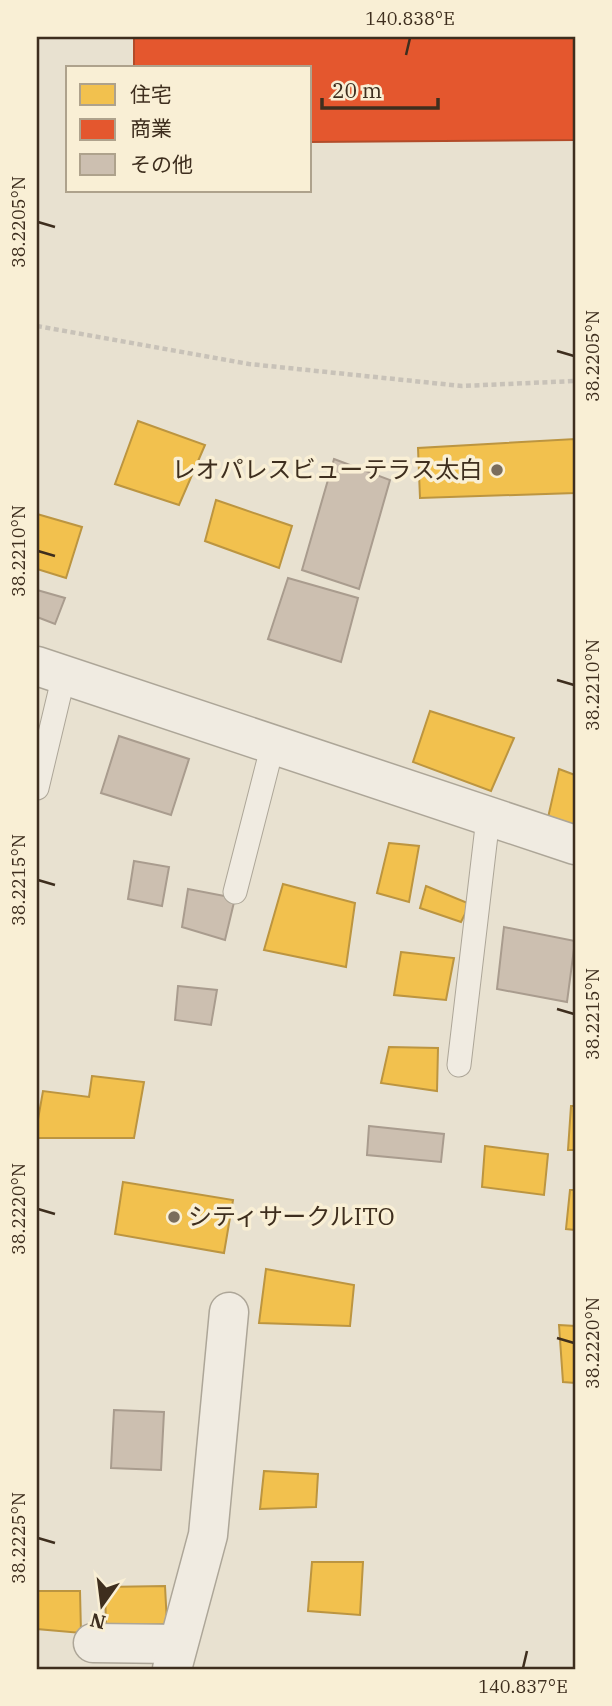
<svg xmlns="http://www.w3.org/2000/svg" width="612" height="1706" font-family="'IBM Plex Serif','Noto Sans JP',serif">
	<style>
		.homes { fill: #f2c14e; stroke: #bc9540; stroke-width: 2 }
		.shops { fill: #e4572e; stroke: #b24b29; stroke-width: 2 }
		.building { fill: #ccbfb0; stroke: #a99c8e; stroke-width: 2 }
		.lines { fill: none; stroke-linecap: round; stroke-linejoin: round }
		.service-casing { stroke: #ada698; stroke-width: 25 }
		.minor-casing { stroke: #ada698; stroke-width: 41 }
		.tertiary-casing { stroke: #ada698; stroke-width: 41 }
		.path { stroke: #c8c2b8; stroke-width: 4.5; stroke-dasharray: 5 3.5; stroke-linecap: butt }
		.service { stroke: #f0ebe1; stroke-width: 23 }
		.minor { stroke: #f0ebe1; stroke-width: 38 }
		.tertiary { stroke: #f0ebe1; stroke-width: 38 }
		.ticks { fill: none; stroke: #3e2e1e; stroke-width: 2.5 }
		.poi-dot { fill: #7a6d5c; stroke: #f9efd5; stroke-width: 2.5 }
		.labels { text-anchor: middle; stroke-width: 7; stroke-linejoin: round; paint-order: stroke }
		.poi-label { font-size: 24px; fill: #3e2e1e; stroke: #f9efd5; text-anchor: end }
		.neatline { fill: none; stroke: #3e2e1e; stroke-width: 2.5 }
		.ticks-label { font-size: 18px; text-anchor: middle; fill: #3e2e1e }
	</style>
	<rect width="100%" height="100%" fill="#e8e1d0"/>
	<!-- homes -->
	<g class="homes">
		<polygon points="138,421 205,445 179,505 115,484"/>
		<polygon points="575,439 575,493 420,498 418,448"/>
		<polygon points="216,500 292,526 279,568 205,541"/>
		<polygon points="37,514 82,527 66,578 37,569"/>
		<polygon points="430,711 514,738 491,791 413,762"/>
		<polygon points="559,769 575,775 575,829 547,822"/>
		<polygon points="389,843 419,846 409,902 377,893"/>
		<polygon points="283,884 355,903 346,967 264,950"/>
		<polygon points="426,886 470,904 461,922 420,908"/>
		<polygon points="401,952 454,958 446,1000 394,995"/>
		<polygon points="389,1047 438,1048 437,1091 381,1083"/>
		<polygon points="92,1076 144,1082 134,1138 37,1138 37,1125 43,1091 89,1097"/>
		<polygon points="571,1106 575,1106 575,1150 568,1150"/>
		<polygon points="485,1146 548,1154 544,1195 482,1187"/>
		<polygon points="123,1182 233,1200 224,1253 115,1234"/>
		<polygon points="570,1190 575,1190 575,1230 566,1229"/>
		<polygon points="266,1269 354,1285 350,1326 259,1323"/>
		<polygon points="559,1325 575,1326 575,1383 563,1382"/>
		<polygon points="264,1471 318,1474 316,1507 260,1509"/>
		<polygon points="312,1562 363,1562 360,1615 308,1611"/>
		<polygon points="165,1586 167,1624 106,1626 105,1587"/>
		<polygon points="37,1591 80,1591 81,1633 37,1629"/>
	</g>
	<!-- shops -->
	<polygon class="shops" points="134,37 575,37 575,140 310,142 310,68 134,68"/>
	<!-- building -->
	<g class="building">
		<polygon points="334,459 390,480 359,589 302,570"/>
		<polygon points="288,578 358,598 341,662 268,639"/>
		<polygon points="37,590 65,598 55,624 37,617"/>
		<polygon points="119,736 189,759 171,815 101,793"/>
		<polygon points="134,861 169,867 162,906 128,899"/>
		<polygon points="188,889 235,898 225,940 182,927"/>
		<polygon points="504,927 575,941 567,1002 497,989"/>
		<polygon points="178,986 217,990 211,1025 175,1020"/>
		<polygon points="369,1126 444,1134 441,1162 367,1155"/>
		<polygon points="114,1410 164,1412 161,1470 111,1468"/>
	</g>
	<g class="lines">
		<!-- service casing -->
		<g class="service-casing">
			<g id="service">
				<polyline points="37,788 64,675"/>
				<polyline points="235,892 273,744"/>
				<polyline points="459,1065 488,818"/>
			</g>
		</g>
		<!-- minor casing -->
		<g class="minor-casing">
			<g id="minor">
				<polyline points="93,1643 177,1644"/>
				<polyline points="172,1669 208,1535 229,1312"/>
			</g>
		</g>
		<!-- tertiary casing -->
		<g class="tertiary-casing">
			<polyline id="tertiary" points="37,666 575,845"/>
		</g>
		<!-- path -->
		<polyline class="path" points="37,326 249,364 462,386 575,381"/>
		<!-- service -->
		<use href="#service" class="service"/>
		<!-- minor -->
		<use href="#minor" class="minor"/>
		<!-- tertiary -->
		<use href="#tertiary" class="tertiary"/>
	</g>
	<!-- ticks -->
	<path class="ticks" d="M406,55L410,38M38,222L55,227M557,351L574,356M38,551L55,556M557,680L574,685M38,880L55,885M557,1009L574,1014M38,1209L55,1214M557,1338L574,1343M38,1538L55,1543M523,1668L527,1651"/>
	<!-- markers -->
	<g class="poi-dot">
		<circle cx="497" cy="470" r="7"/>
		<circle cx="174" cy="1217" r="7"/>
	</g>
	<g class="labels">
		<!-- poi labels -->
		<g class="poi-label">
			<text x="483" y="478">レオパレスビューテラス太白</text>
			<text x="188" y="1225" text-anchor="start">シティサークルITO</text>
		</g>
	</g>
	<!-- border -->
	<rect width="612" height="1706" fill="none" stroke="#f9efd5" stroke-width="77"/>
	<!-- legend -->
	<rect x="66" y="66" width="245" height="126" fill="#f9efd5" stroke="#aea28c" stroke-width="2"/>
	<rect x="80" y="84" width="35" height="21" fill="#f2c14e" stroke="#aea28c" stroke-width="2"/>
	<text x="130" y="102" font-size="21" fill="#3e2e1e">住宅</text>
	<rect x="80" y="119" width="35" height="21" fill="#e4572e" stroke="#aea28c" stroke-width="2"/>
	<text x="130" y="136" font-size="21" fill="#3e2e1e">商業</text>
	<rect x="80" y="154" width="35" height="21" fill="#ccbfb0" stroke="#aea28c" stroke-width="2"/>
	<text x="130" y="172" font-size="21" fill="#3e2e1e">その他</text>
	<!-- north arrow -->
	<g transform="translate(102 1605) rotate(194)" stroke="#f9efd5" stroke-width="5" paint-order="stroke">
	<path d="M0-5L12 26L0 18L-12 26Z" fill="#3e2e1e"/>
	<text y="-10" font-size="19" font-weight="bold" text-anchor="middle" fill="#3e2e1e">N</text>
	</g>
	<!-- scale -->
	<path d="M322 98v10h116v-10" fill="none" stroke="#3e2e1e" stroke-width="3.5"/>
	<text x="332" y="98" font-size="21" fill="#3e2e1e" stroke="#f9efd5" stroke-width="5" paint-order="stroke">20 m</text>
	<rect x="38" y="38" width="536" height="1630" class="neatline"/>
	<g class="ticks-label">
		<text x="410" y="25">140.838°E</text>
		<text transform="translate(19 222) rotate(-90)" y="6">38.2205°N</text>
		<text transform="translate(593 356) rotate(-90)" y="6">38.2205°N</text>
		<text transform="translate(19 551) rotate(-90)" y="6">38.2210°N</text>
		<text transform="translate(593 685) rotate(-90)" y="6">38.2210°N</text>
		<text transform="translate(19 880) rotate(-90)" y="6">38.2215°N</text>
		<text transform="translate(593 1014) rotate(-90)" y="6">38.2215°N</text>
		<text transform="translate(19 1209) rotate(-90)" y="6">38.2220°N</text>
		<text transform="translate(593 1343) rotate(-90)" y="6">38.2220°N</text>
		<text transform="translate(19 1538) rotate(-90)" y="6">38.2225°N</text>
		<text x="523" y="1693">140.837°E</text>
	</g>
</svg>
